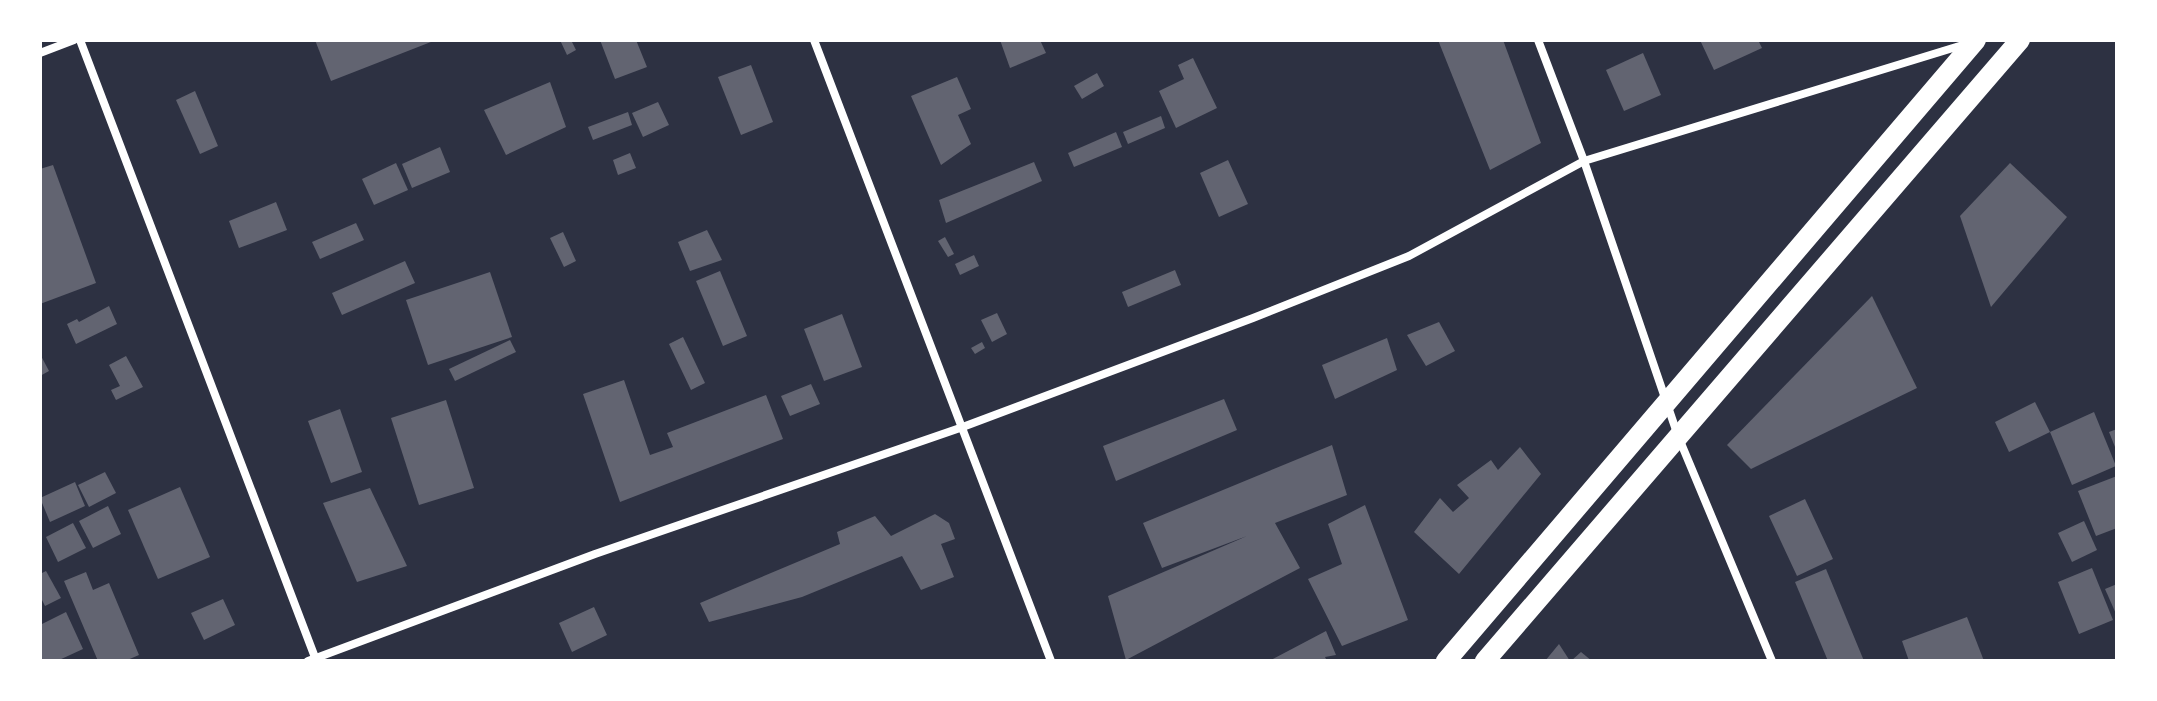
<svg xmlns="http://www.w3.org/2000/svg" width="2157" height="701" font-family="'Golos Text',sans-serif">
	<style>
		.building { fill: #626471 }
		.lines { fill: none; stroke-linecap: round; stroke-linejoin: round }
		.minor { stroke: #fff; stroke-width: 8 }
		.primary { stroke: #fff; stroke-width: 20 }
	</style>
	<rect width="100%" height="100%" fill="#2d3142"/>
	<!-- building -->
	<g class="building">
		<polygon points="315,40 436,40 331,81"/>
		<polygon points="560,40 571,40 576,50 567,55"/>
		<polygon points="600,40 636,40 647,67 615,79"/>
		<polygon points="1000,40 1040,40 1046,53 1010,68"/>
		<polygon points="1438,40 1503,40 1541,143 1490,170"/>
		<polygon points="1700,40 1758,40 1762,48 1714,70"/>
		<polygon points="1643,53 1661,95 1624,111 1606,70"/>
		<polygon points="1193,58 1217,108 1176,128 1159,91 1184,79 1178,65"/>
		<polygon points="751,65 773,122 741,135 718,77"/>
		<polygon points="1097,73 1104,86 1082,99 1074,86"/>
		<polygon points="957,77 971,109 958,115 971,144 941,165 911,96"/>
		<polygon points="550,82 566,127 506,155 484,110"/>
		<polygon points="195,91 218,146 200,154 176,100"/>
		<polygon points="658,102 669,125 643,137 632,113"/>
		<polygon points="628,112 632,125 593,140 588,127"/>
		<polygon points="1161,116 1165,128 1128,144 1123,132"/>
		<polygon points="1116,132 1122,147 1074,167 1068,153"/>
		<polygon points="440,147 450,172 412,188 402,164"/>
		<polygon points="630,153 636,168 618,175 613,160"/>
		<polygon points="1228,160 1248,204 1219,217 1200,173"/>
		<polygon points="1034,162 1042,181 946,223 939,200"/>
		<polygon points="396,163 408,190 374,205 362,179"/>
		<polygon points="2010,163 2067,217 1991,307 1960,216"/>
		<polygon points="53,165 96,283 40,304 40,169"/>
		<polygon points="276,202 287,230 239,248 229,221"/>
		<polygon points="356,223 364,240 320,259 312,242"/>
		<polygon points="707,230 722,260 690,271 678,242"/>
		<polygon points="563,232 576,261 564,267 550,238"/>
		<polygon points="945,237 954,254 948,257 938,241"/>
		<polygon points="974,255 979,266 960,275 955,264"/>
		<polygon points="405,261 415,283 342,315 332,293"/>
		<polygon points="1175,270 1181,285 1128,307 1122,292"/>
		<polygon points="720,271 747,336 723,346 696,281"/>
		<polygon points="490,272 512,337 428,365 406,300"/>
		<polygon points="1872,296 1917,388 1751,469 1727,445"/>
		<polygon points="109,306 117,324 76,344 67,324 77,319 79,322"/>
		<polygon points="997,313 1007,334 992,342 981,320"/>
		<polygon points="842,314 862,367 824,381 804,329"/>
		<polygon points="1439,322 1455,351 1426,366 1407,335"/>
		<polygon points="683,337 705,383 691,390 669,344"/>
		<polygon points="1387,338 1397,370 1335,399 1322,365"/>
		<polygon points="510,340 516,352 455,381 449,369"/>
		<polygon points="982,342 985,348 975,354 971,348"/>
		<polygon points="40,354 49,371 40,376"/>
		<polygon points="126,356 143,387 116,400 111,390 120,386 109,365"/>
		<polygon points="624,380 650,455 673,447 667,433 766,395 783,439 620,502 583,394"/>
		<polygon points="811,384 820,404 790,416 781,396"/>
		<polygon points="1224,399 1237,430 1116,481 1103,446"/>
		<polygon points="446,400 474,488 419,505 391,418"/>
		<polygon points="2035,402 2050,432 2009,452 1995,422"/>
		<polygon points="340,409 362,472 331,483 308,421"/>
		<polygon points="2094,412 2116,466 2072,485 2050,432"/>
		<polygon points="2117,429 2117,452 2109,432"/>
		<polygon points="1332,445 1347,495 1275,523 1300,568 1126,660 1108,596 1247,536 1162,568 1143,523"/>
		<polygon points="1520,447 1541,474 1459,574 1414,532 1440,498 1453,512 1469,498 1457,485 1491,460 1498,470"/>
		<polygon points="105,472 116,493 89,507 78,485"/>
		<polygon points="2117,476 2117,528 2096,536 2078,491"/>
		<polygon points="75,482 85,506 50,522 40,498"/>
		<polygon points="180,487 210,557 158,579 128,510"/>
		<polygon points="370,488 407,566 357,582 323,503"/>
		<polygon points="1805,499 1833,559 1797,576 1769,516"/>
		<polygon points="1365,505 1408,620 1342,646 1308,579 1342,564 1328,524"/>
		<polygon points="108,506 121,534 93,548 79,521"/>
		<polygon points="935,514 949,523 955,539 941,544 954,577 921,590 902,556 802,597 709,622 700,603 840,544 837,532 875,516 891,536"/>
		<polygon points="2084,521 2097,550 2072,562 2058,533"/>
		<polygon points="73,523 86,548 58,562 46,537"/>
		<polygon points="2092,568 2113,620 2079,634 2058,582"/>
		<polygon points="1826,569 1864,661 1828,661 1795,582"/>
		<polygon points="46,571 61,598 45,606 40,596 40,574"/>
		<polygon points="86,572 93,590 109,583 139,655 125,661 98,661 64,581"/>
		<polygon points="2117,584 2117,616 2105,589"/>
		<polygon points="223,599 235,625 204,640 191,613"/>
		<polygon points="594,607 607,635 572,652 559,623"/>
		<polygon points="66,612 83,649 57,661 40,661 40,625"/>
		<polygon points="1967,617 1984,661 1909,661 1902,641"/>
		<polygon points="1326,631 1336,655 1325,657 1327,661 1269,661"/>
		<polygon points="1559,644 1570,661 1545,661"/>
		<polygon points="1581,652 1592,661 1571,661"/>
	</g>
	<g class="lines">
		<!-- minor -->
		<g class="minor">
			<polyline points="80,40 316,660"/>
			<polyline points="814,40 1051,661"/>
			<polyline points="1538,40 1584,161 1678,436 1772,661"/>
			<polyline points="40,53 74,40"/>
			<polyline points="308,661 595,554 960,428 1253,318 1409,256 1584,161 1966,44"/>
		</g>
		<!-- primary -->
		<g class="primary">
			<polyline points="1446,661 1976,40"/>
			<polyline points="1485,661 2020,40"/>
		</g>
	</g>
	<!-- border -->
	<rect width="2157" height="701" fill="none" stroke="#ffffff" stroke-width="84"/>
</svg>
